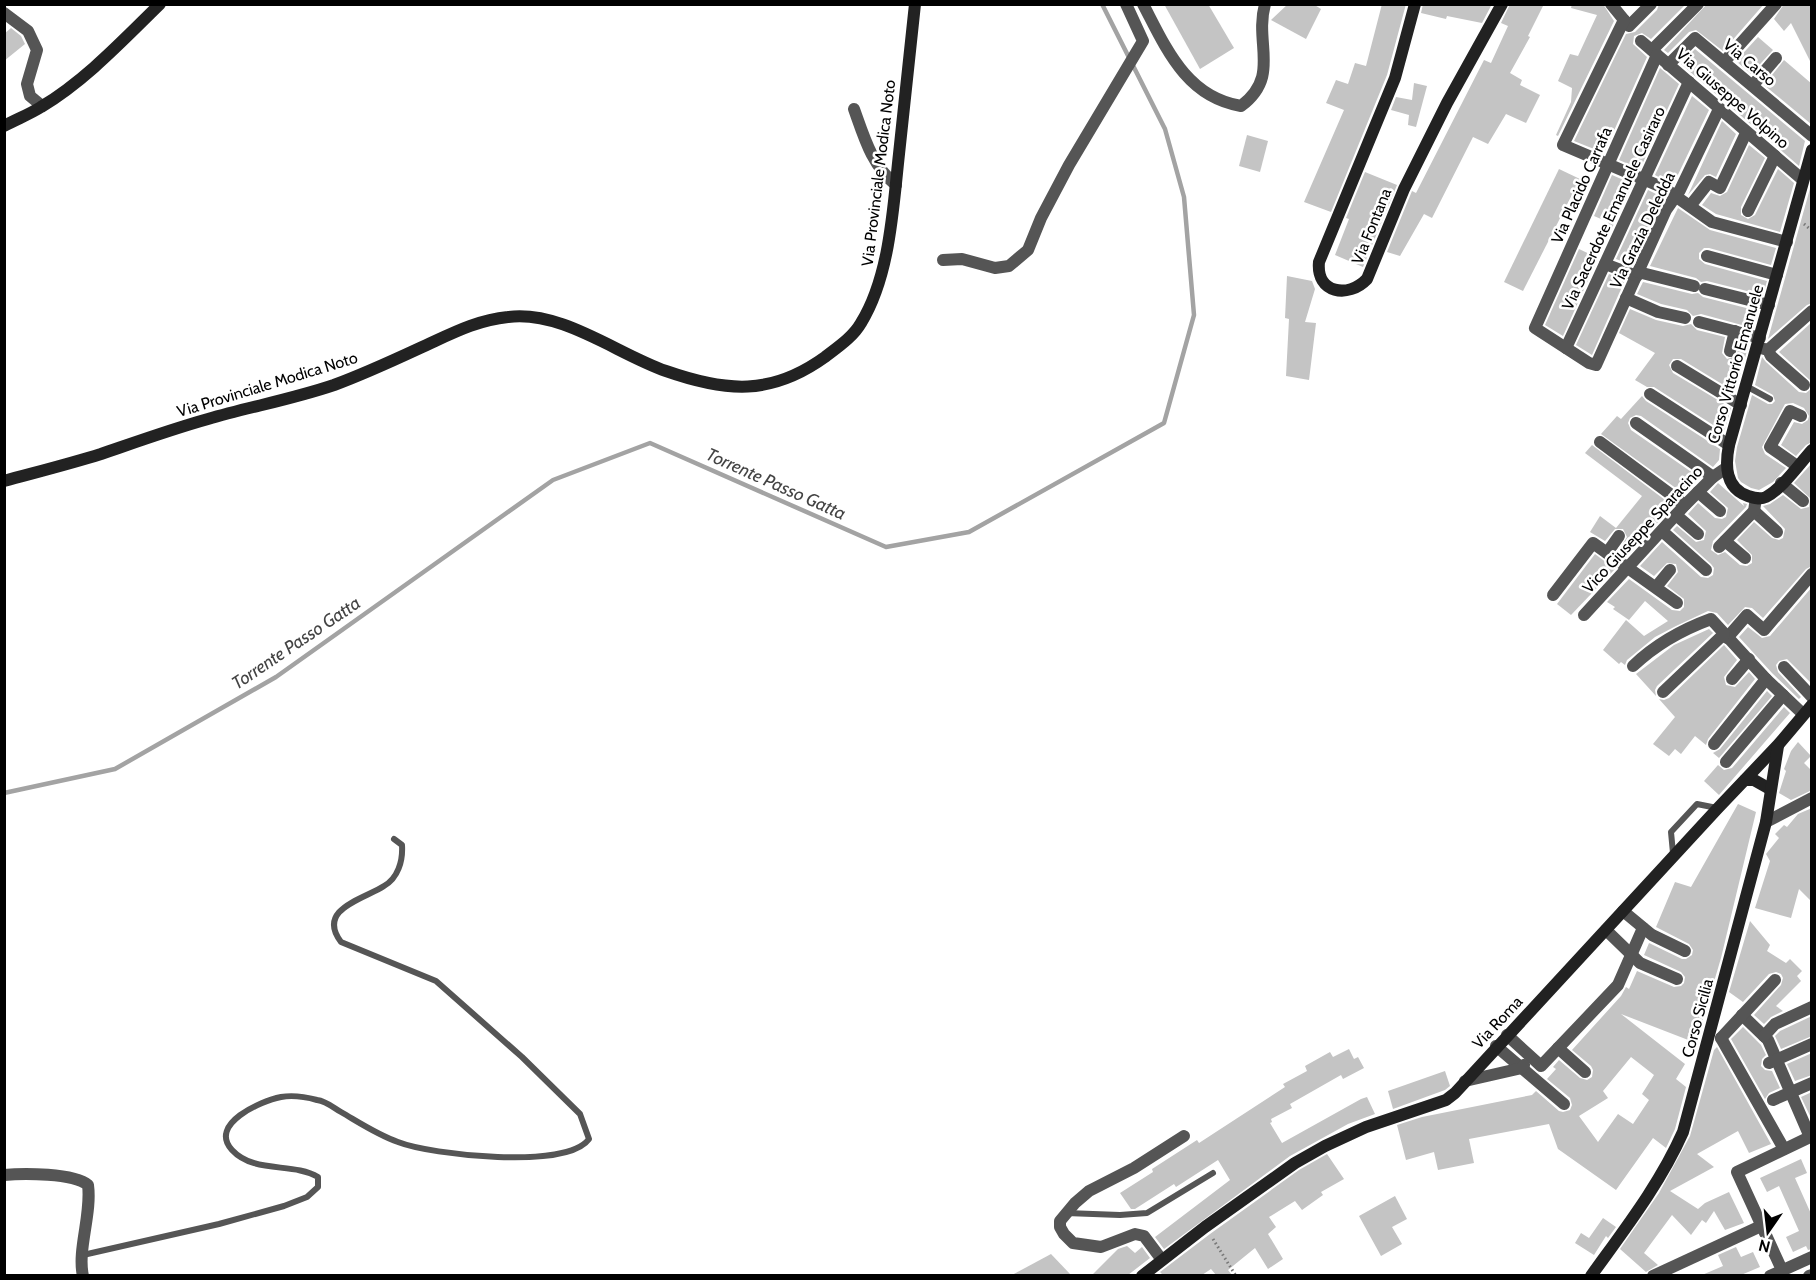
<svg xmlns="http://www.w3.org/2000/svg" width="1816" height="1280" font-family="Cabin,sans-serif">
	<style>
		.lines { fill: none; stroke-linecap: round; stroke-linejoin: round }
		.stream { stroke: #a3a3a3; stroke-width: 4.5 }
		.building { fill: #c4c4c4; fill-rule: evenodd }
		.path { stroke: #777; stroke-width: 3; stroke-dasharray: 1.5 3; stroke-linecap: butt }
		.lane { stroke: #555; stroke-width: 6 }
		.street { stroke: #555; stroke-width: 12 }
		.secondary { stroke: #222; stroke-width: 12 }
		.labels { text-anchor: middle; stroke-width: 5; stroke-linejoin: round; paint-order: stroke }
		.street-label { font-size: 16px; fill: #000; stroke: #fff }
		.water-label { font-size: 18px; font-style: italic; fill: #444; stroke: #fff }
	</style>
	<rect width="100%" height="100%" fill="#fff"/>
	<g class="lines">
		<!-- stream -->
		<polyline class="stream" points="4,793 115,769 276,677 553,480 650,443 886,547 969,532 1164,423 1194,315 1184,197 1165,129 1102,4"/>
	</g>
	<!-- building -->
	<g class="building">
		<polygon points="1164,4 1208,4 1234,48 1200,69"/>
		<polygon points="1288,4 1313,4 1321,9 1306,39 1271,20"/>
		<polygon points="1382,4 1406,4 1387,75 1331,212 1304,202 1344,110 1326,103 1336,80 1348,84 1355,63 1366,66"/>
		<polygon points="1423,4 1492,4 1482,23 1447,16 1446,19 1421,13"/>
		<polygon points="1510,4 1544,4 1528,36 1530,37 1510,73 1522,80 1520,85 1540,95 1526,123 1506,114 1488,144 1473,137 1432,218 1424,214 1400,256 1387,252 1412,191 1416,193 1484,60 1491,63 1508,26 1501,23"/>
		<polygon points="1572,4 1603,4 1614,21 1558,136 1556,135 1571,102 1572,88 1558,81 1570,54 1578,56 1597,15 1571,8"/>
		<polygon points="1659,4 1681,4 1684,6 1651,39 1642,33 1634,36 1633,44 1647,57 1604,153 1574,141 1626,34 1635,32 1657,10"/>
		<polygon points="1707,4 1764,4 1723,51 1696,30 1689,32 1668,53 1664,50"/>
		<polygon points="1784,4 1812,4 1812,65 1791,23 1784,31 1774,19"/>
		<polygon points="11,28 21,36 25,44 4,61 4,34"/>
		<polygon points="1758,37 1773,50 1751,74 1736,61"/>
		<polygon points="1695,49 1805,141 1799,166 1681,64"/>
		<polygon points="1784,60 1812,84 1811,124 1764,85"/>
		<polygon points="1660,68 1679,84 1640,169 1619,160"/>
		<polygon points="1414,83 1427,86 1416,127 1408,125 1409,115 1391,110 1396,97 1412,100"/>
		<polygon points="1692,96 1709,110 1673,185 1655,175"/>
		<polygon points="1722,121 1736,134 1716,177 1710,174 1705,175 1688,195"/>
		<polygon points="1247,135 1268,141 1260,172 1239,166"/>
		<polygon points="1749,145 1765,158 1741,207 1741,215 1748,219 1755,215 1778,169 1794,183 1780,232 1716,214 1702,205 1711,193 1720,196 1727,192"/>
		<polygon points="1559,169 1580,179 1523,291 1504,282"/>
		<polygon points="1365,172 1397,185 1363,267 1335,255 1349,219 1346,218"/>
		<polygon points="1612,175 1633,184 1611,230 1605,228 1608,222 1594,216"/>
		<polygon points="1811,185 1812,303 1807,305 1768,339"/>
		<polygon points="1648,190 1664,198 1658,207 1632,265 1616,259"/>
		<polygon points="1678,208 1710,230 1776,248 1771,265 1709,248 1704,248 1699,253 1699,259 1705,264 1767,281 1763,295 1707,281 1701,282 1696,278 1650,266"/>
		<polygon points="1579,249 1598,258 1563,336 1545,325"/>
		<polygon points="1609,274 1625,280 1592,355 1576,345"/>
		<polygon points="1287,276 1312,281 1315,289 1305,322 1316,323 1309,380 1286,376 1289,319 1285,318"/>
		<polygon points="1643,282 1692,294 1698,293 1703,297 1758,311 1753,328 1701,314 1693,316 1687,310 1661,304 1637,294"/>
		<polygon points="1630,309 1656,320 1683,326 1691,324 1697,330 1725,337 1722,353 1727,359 1736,356 1741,342 1749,344 1735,392 1681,359 1673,359 1669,365 1673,373 1731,408 1724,432 1654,387 1647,387 1635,380 1655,353 1619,333"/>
		<polygon points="1812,322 1812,382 1779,352"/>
		<polygon points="1762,357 1766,362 1799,392 1806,393 1812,388 1812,442 1806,445 1796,456 1781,445 1794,422 1802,424 1808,420 1809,416 1804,408 1793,403 1785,404 1762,447 1765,454 1786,468 1773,482 1759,490 1751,488 1741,482 1738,478 1735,461 1737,447 1752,395 1768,404 1772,404 1775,401 1773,395 1755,385"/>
		<polygon points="1642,396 1646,401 1720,449 1719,460 1713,467 1641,416 1636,415 1630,418 1628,423 1631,430 1700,478 1684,494 1601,434 1617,416 1621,419"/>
		<polygon points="1592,445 1673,506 1626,557 1618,551 1627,537 1623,529 1615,529 1605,541 1590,532 1600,516 1616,528 1642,496 1585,453"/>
		<polygon points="1812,463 1812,566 1806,569 1763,618 1752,608 1745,607 1728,625 1717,613 1708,611 1676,626 1655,637 1627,660 1625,665 1621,662 1619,664 1603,650 1626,620 1644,636 1668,621 1645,601 1629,620 1613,609 1615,607 1607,602 1629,579 1672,610 1680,611 1684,607 1684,599 1667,586 1678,572 1676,564 1667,563 1654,576 1640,566 1662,542 1701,577 1708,578 1713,575 1714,568 1711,564 1673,530 1677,526 1696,542 1704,540 1706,531 1688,514 1698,503 1715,518 1722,519 1726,517 1728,508 1710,492 1718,483 1744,506 1743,503 1747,504 1746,507 1713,541 1711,550 1718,555 1725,552 1740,565 1747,566 1752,563 1752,555 1737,540 1754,522 1772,538 1779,540 1783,538 1785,529 1763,506 1770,504 1783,495 1801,509 1809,507 1810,498 1794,483"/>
		<polygon points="1595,554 1615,569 1571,615 1557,604"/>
		<polygon points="1812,587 1812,684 1787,659 1779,661 1776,665 1778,672 1801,697 1799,699 1772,673 1739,637 1748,627 1762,638 1770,636"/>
		<polygon points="1709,629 1713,633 1657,686 1655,690 1656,696 1636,674 1674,645"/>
		<polygon points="1724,645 1737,660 1724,677 1726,685 1735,687 1749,672 1755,679 1708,739 1706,745 1695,736 1681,754 1675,749 1669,756 1653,744 1675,717 1659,699 1664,700 1669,698"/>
		<polygon points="1767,691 1772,696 1719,758 1713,753 1720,749"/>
		<polygon points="1784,707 1790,713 1719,795 1704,781 1718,765 1724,770 1732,768"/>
		<polygon points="1798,742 1811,756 1804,763 1812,771 1812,790 1791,800 1779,793 1786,771 1784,769 1791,751"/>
		<path d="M1738,804L1756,812L1721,958L1696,1043L1621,1014L1685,1064L1676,1079L1686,1087L1675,1129L1666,1148L1653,1138L1616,1190L1558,1149L1549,1124L1469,1139L1474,1163L1438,1170L1434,1152L1406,1160L1397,1125L1422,1117L1532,1095L1536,1091L1559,1111L1563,1112L1570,1110L1572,1105L1570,1098L1547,1079L1556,1069L1553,1067L1559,1060L1580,1078L1587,1080L1592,1077L1593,1070L1591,1066L1572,1050L1621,996L1626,987L1629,989L1637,971L1674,987L1681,986L1684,983L1685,977L1681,972L1644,955L1649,943L1682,959H1686L1692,955L1693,950L1689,944L1656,927L1675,882L1691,887ZM1631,1057L1654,1075L1642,1094L1649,1100L1633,1124L1618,1114L1598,1142L1579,1116L1608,1098L1603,1091Z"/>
		<polygon points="1812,808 1812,902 1799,889 1791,918 1755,908 1770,861 1766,854 1779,838 1775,834 1784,825 1787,827 1798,814"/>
		<polygon points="1750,921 1770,945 1767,951 1786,963 1790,959 1802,971 1797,976 1801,981 1776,1006 1783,1011 1771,1017 1764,1024 1754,1015 1781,985 1783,978 1781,974 1776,972 1769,974 1743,1002 1729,992"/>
		<polygon points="1812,1016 1812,1036 1781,1049 1775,1036 1780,1031"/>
		<polygon points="1743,1027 1761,1045 1766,1055 1762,1059 1761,1066 1765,1070 1772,1071 1780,1088 1769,1093 1765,1099 1731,1039"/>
		<polygon points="1717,1047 1771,1144 1749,1153 1738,1131 1697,1154 1714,1167 1670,1191 1698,1209 1705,1203 1729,1192 1744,1223 1725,1230 1714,1211 1706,1223 1702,1220 1691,1235 1672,1215 1644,1253 1658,1265 1646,1272 1620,1249 1659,1193 1690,1136 1714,1050"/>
		<polygon points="1349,1049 1354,1059 1358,1057 1364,1068 1343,1079 1341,1075 1290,1104 1292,1108 1271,1119 1272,1122 1270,1123 1282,1143 1361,1099 1367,1097 1375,1114 1348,1124 1290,1156 1164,1249 1155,1237 1230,1180 1218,1160 1176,1187 1174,1184 1135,1209 1131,1209 1120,1193 1153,1172 1152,1169 1197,1140 1199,1143 1285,1087 1283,1084 1307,1071 1305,1066 1330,1052 1333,1057"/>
		<polygon points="1812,1053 1812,1075 1795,1081 1787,1064"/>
		<polygon points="1445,1071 1450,1086 1445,1090 1393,1109 1388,1091"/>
		<polygon points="1812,1092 1812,1120 1801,1097"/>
		<polygon points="1327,1154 1344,1179 1321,1192 1323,1195 1302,1210 1295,1201 1269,1217 1276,1227 1268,1234 1283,1259 1268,1269 1255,1248 1228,1270 1232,1275 1216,1275 1211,1269 1202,1275 1163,1275 1160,1272 1210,1234 1299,1170"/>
		<polygon points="1801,1159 1807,1173 1795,1178 1812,1216 1812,1249 1808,1250 1806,1246 1793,1252 1786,1237 1799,1231 1779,1186 1767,1192 1760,1178"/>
		<polygon points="1395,1196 1407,1219 1392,1227 1402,1244 1381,1256 1359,1216"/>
		<polygon points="1603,1218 1616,1227 1608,1238 1606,1236 1594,1255 1575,1243 1581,1233 1589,1238"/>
		<polygon points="1127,1246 1135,1253 1142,1247 1150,1258 1128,1275 1092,1275 1118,1249"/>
		<polygon points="1736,1247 1741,1257 1753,1252 1760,1267 1741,1275 1702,1275 1723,1266 1718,1255"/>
		<polygon points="1051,1254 1071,1275 1012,1275"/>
	</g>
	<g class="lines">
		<!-- path -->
		<g class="path">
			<polyline points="1804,224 1812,231"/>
			<polyline points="1213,1239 1236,1276"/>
		</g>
		<!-- lane -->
		<g class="lane">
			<polyline points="1746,386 1770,399"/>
			<polyline points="1673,853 1671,832 1697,804 1717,808"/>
			<polyline points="1066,1213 1120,1215 1147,1213 1213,1173"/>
			<path d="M83,1255L219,1224L284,1206L307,1197L318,1187V1177C293,1162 254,1174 232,1150C208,1124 261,1101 281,1097C292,1095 306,1097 317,1100C326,1101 334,1108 341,1112C360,1123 378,1135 398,1142C431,1155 567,1170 589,1139L580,1114L522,1057L436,981L341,942C316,909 364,899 384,886C398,878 403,861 402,845L394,839"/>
		</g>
		<!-- street -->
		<g class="street">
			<path d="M1143,4C1166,48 1186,97 1241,106C1281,76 1254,44 1265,4"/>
			<polyline points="1611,4 1629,26 1651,4"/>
			<polyline points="4,13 28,31 37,50 27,84 30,96 42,106"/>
			<polyline points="1624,20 1563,145 1664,188 1712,222 1787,242"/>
			<polyline points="1641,41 1803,180"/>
			<polyline points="1652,50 1698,4"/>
			<polyline points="1657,55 1535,328 1589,363 1596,365 1666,210 1680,190 1719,109"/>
			<polyline points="1724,62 1776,4"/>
			<polyline points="1668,65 1695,38 1812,136"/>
			<polyline points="1753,85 1776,58"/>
			<path d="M854,109C864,137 872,166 896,185"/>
			<polyline points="1690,206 1709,182 1720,188 1746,133"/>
			<polyline points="1748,211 1775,156"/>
			<polyline points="1707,256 1777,275"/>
			<polyline points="943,260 962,259 995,268 1009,266 1028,250 1041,218 1069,165 1143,41 1126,4"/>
			<polyline points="1605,264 1637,276"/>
			<polyline points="1638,272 1694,286"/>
			<polyline points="1705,289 1769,305"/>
			<polyline points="1626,298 1658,312 1685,318"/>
			<polyline points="1699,322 1760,338"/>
			<polyline points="1757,347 1768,350 1771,356 1804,385"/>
			<polyline points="1566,348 1689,82"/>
			<polyline points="1768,350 1812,311"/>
			<polyline points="1730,351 1735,331"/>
			<polyline points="1677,366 1741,405"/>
			<polyline points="1650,394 1729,445"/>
			<polyline points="1636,423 1713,477"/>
			<polyline points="1600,442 1685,505"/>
			<polyline points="1797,466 1770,447 1790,411 1801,416"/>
			<polyline points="1781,483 1803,501"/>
			<polyline points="1698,492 1720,511"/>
			<polyline points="1754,511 1777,532"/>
			<polyline points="1676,515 1698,534"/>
			<polyline points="1662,531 1706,570"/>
			<polyline points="1725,541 1745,558"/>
			<polyline points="1719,547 1754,511 1756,498"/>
			<polyline points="1607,553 1619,536"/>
			<polyline points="1656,587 1670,570"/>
			<polyline points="1553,595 1593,543 1677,603"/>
			<polyline points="1584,615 1685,505 1713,477 1726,468"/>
			<polyline points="1727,638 1747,615 1764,630 1812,574"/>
			<path d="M1633,666C1656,644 1681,630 1711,619L1766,679L1803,714"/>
			<polyline points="1784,667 1812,697"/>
			<polyline points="1732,679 1749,659"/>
			<polyline points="1663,692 1724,634"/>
			<polyline points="1714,744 1766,679"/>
			<polyline points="1726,762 1783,695"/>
			<polyline points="1766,822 1812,798"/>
			<polyline points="1623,911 1652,935 1685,951"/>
			<polyline points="1606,930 1640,963 1677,979"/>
			<polyline points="1742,1015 1768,1040 1810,1137"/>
			<polyline points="1507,1035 1541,1066 1618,985 1643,928"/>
			<polyline points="1764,1036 1775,1024 1812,1007"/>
			<polyline points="1721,1038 1784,1149"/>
			<polyline points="1721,1038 1775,980"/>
			<polyline points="1496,1046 1564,1104"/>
			<polyline points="1558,1048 1585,1072"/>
			<polyline points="1769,1063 1812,1044"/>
			<polyline points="1465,1081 1522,1068 1524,1065"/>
			<polyline points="1773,1100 1812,1083"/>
			<path d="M4,1175C23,1173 74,1173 88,1185C92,1214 77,1250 83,1276"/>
			<polyline points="1162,1260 1144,1236 1135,1234 1101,1247 1073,1243 1064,1234 1060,1227 1060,1221 1075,1203 1089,1191 1134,1168 1184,1136"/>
			<polyline points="1782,1270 1737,1172 1812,1136"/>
			<polyline points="1653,1276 1761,1226"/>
			<polyline points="1770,1276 1812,1257"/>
			<polyline points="1809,1276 1812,1275"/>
		</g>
		<!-- secondary -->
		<g class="secondary">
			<path d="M1415,4L1395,78L1319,262C1316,293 1348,299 1367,279L1404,189L1447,103L1502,4"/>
			<path d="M4,126C17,119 30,114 41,107C86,80 123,40 160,4"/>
			<path d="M1812,150L1729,445C1725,465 1725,488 1748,496C1754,498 1760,500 1766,497C1782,489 1800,463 1812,450"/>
			<path d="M4,481C37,472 69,464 101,454C136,442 172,429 208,419C249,407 293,399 334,385C364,374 392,361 420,348C449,335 476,320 508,317C562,310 617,354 666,371C726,392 771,396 825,357C838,347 853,337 861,323C890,276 893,208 899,154C904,104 910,54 915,4"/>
			<polyline points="1745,780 1754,780 1770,789"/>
			<polyline points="1142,1276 1205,1227 1295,1163 1325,1146 1366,1127 1446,1100 1455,1093 1718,808 1778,745 1812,705"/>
			<path d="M1591,1276C1624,1230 1660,1184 1683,1132L1766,822L1778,746"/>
		</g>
	</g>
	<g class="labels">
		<!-- street labels -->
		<g class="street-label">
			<text transform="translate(1750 62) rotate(40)" y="6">Via Carso</text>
			<text transform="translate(1733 98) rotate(41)" y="6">Via Giuseppe Volpino</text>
			<text transform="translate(878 173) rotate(-83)" y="6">Via Provinciale Modica Noto</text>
			<text transform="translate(1581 185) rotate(-66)" y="6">Via Placido Carrafa</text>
			<text transform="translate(1613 208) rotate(-65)" y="6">Via Sacerdote Emanuele Casiraro</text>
			<text transform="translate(1371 226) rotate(-68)" y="6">Via Fontana</text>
			<text transform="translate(1642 230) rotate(-64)" y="6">Via Grazia Deledda</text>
			<text transform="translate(1735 364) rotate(-74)" y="6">Corso Vittorio Emanuele</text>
			<text transform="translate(267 384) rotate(-17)" y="6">Via Provinciale Modica Noto</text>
			<text transform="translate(1642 529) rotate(-47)" y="6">Vico Giuseppe Sparacino</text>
			<text transform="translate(1697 1018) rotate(-75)" y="6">Corso Sicilia</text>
			<text transform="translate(1497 1022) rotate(-47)" y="6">Via Roma</text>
		</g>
		<!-- water labels -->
		<g class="water-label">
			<text transform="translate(776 484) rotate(24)" y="6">Torrente Passo Gatta</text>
			<text transform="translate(296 643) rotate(-34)" y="6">Torrente Passo Gatta</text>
		</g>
	</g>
	<!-- border -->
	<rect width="1816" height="1280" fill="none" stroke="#000000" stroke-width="12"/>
	<!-- north arrow -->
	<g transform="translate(1768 1232) rotate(194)" stroke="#ffffff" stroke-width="4.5" paint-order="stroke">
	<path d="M0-4.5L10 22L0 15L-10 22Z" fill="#000000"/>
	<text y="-9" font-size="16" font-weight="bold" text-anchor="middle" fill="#000000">N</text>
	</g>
</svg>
